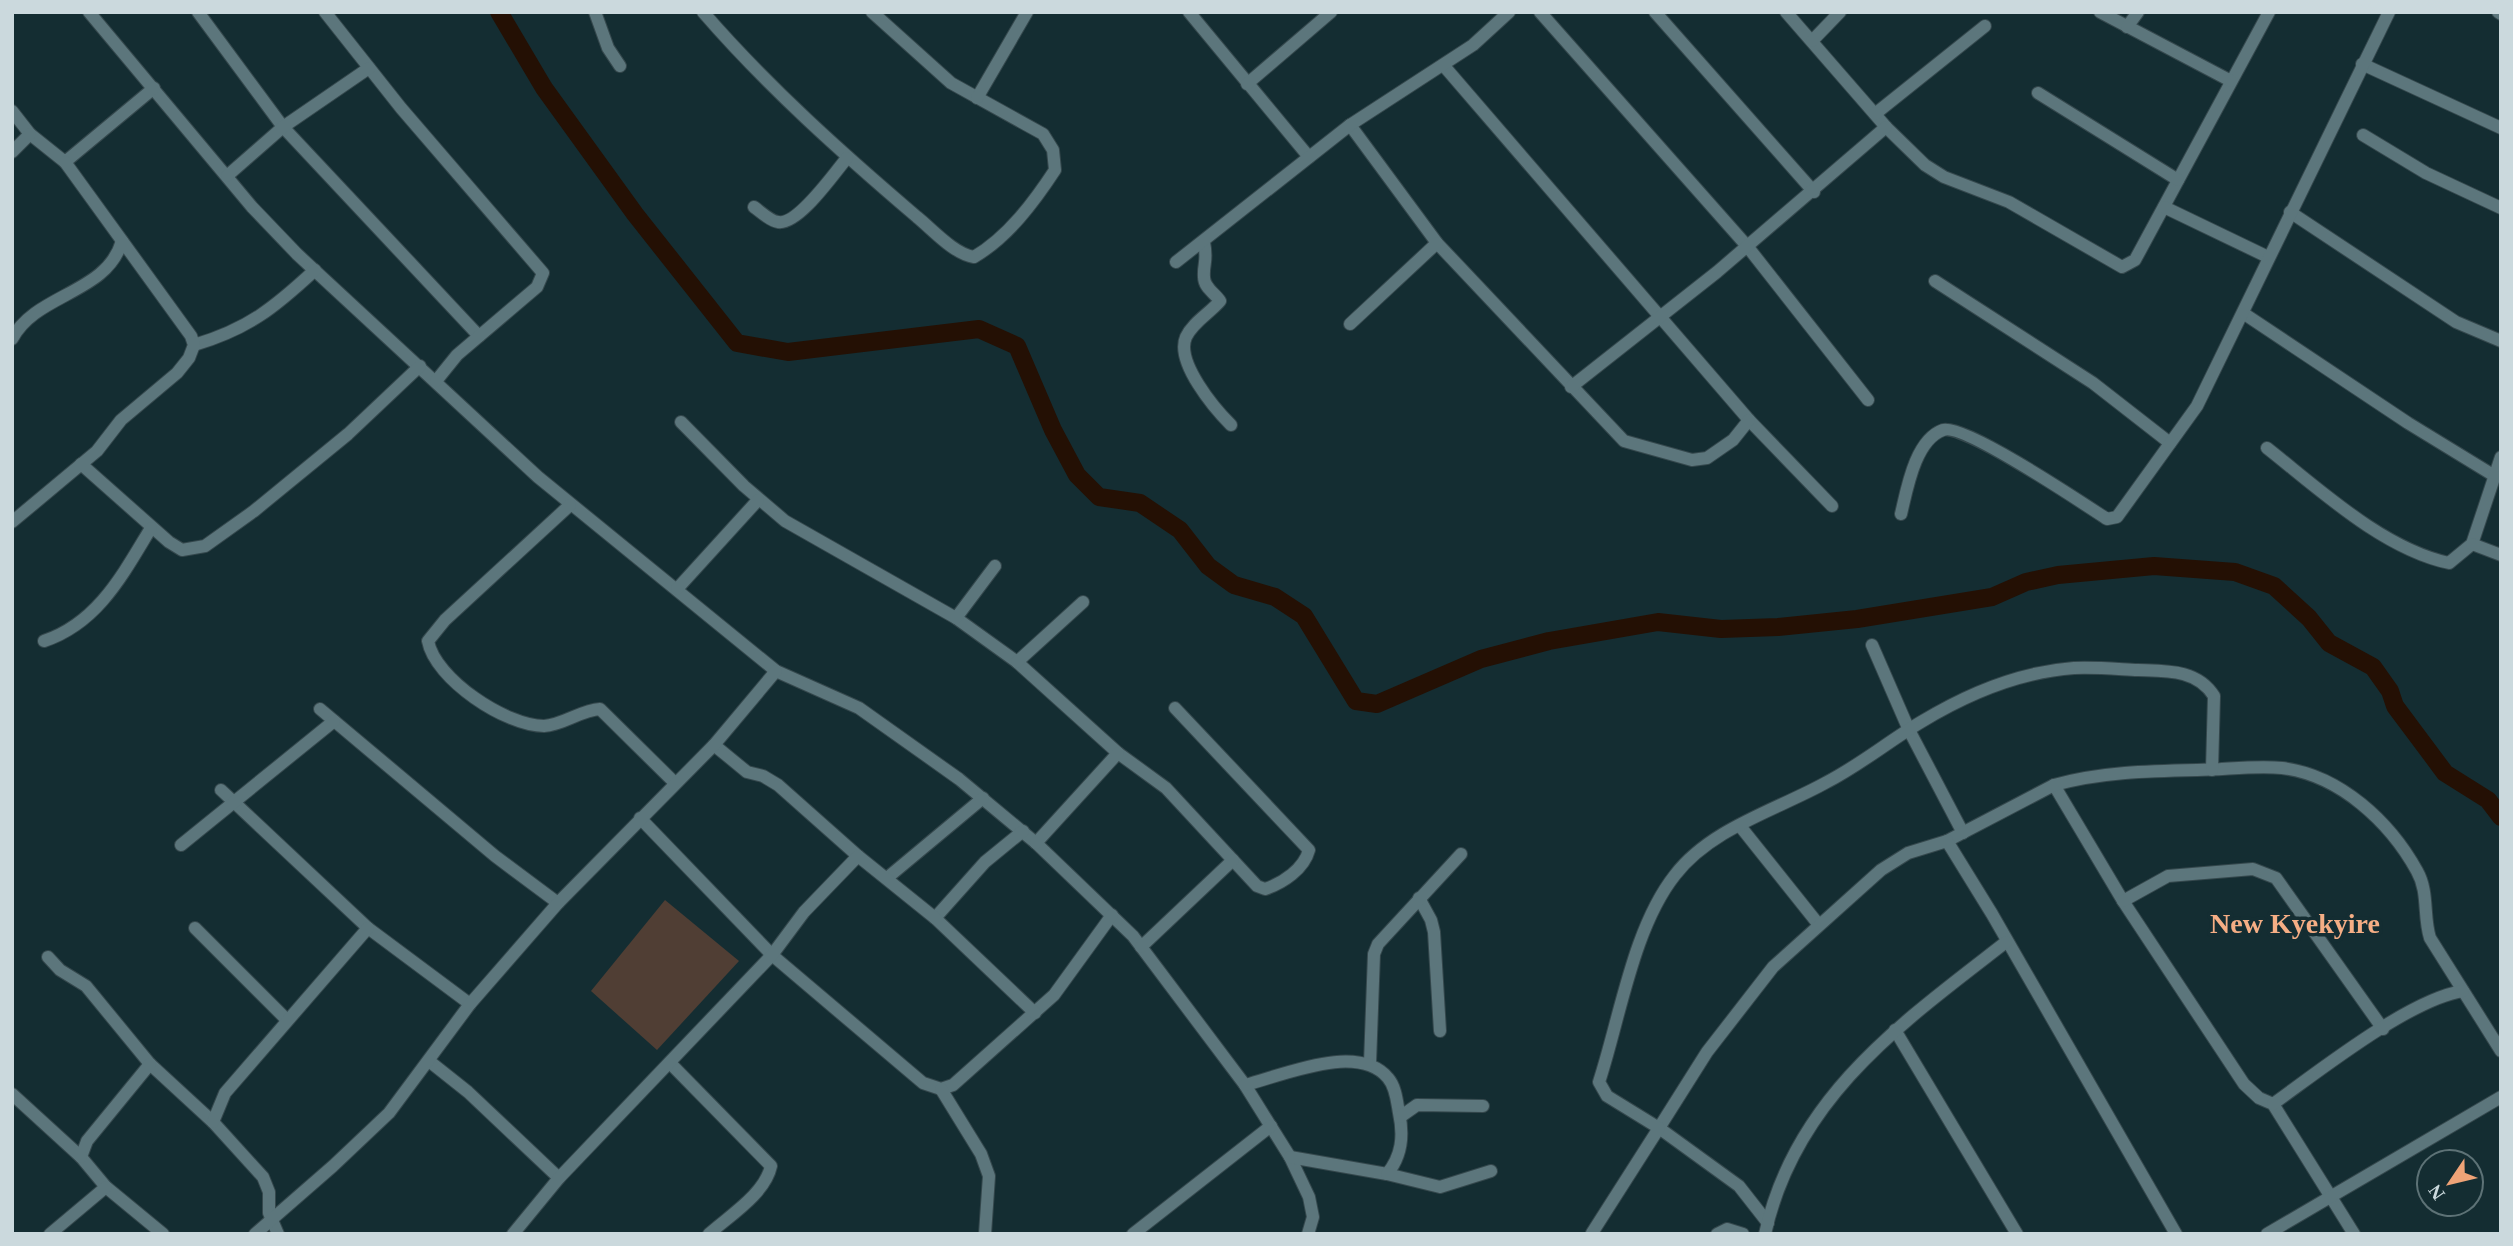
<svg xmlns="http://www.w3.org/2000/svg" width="2513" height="1246" font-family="Georgia,serif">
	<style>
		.green { fill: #503e34 }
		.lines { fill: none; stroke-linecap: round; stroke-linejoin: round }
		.river { stroke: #241004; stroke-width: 18 }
		.minor-casing { stroke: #35484d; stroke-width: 14 }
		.minor { stroke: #5c767c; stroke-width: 12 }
		.labels { text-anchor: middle; stroke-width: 7; stroke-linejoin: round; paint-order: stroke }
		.quarter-label { font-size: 28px; font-weight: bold; fill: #f5ae85; stroke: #142d32 }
	</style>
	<rect width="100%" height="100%" fill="#142d32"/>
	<!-- green -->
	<polygon class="green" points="665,900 739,961 657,1050 591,991"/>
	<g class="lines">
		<!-- river -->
		<polyline class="river" points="499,12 544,88 635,214 737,343 788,352 979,329 1017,346 1053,430 1077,475 1099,497 1140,503 1180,530 1208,566 1234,585 1275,597 1304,616 1356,701 1377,704 1481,659 1549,641 1658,622 1721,629 1778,627 1857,619 1992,597 2026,582 2058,575 2154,566 2235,572 2274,586 2309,618 2329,643 2373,667 2390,691 2395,706 2445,773 2488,800 2501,817"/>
		<!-- minor casing -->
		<g class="minor-casing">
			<g id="minor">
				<polyline points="89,12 252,207 297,254 538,477 776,671 859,708 959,779 1036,843 1133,936 1245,1085 1290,1157 1309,1197 1313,1217 1308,1234"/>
				<polyline points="198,12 283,127 479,336"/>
				<polyline points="325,12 401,108 543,273 537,287 457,355 436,381"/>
				<polyline points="595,12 608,48 620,66"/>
				<path d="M703,12C768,87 842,153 917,217C933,230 954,254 974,257C1008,237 1034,202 1055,170L1053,150L1043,134L951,83L872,12"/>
				<polyline points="1189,12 1309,157"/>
				<polyline points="1540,12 1747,246 1868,400"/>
				<polyline points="1655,12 1814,192"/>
				<polyline points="1786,12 1886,127 1925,165 1944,177 2009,202 2122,267 2135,260 2269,12"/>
				<polyline points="2100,12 2231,81"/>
				<polyline points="2498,12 2501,14"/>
				<polyline points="2127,27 2138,12"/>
				<polyline points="1812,41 1840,12"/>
				<polyline points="2362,64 2501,128"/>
				<polyline points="1444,66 1749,420 1832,506"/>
				<polyline points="1247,84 1331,12"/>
				<polyline points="2038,93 2178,180"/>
				<polyline points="977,98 1027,12"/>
				<polyline points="12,111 30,134 65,162 154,88"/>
				<polyline points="1875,114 1985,26"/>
				<polyline points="1350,125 1437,243 1624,441 1692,460 1707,458 1733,440 1749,420"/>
				<polyline points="2363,135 2426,173 2501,208"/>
				<polyline points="12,152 30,134"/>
				<polyline points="227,176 283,127 369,68"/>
				<path d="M754,207C761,212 770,221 778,222C798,226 835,172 847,158"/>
				<polyline points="2164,207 2268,257"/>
				<polyline points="2290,212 2456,322 2501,341"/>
				<path d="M1204,242C1208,262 1203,263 1204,277C1204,288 1215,293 1220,301C1210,313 1193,322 1186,337C1175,362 1215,409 1231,425"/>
				<polyline points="1176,262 1350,125 1473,45 1509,12"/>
				<polyline points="1935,281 2093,383 2170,443"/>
				<polyline points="2243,313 2408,423 2493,475"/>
				<polyline points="1350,324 1437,243"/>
				<path d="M12,339C36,293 107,294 122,241"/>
				<path d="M194,345C248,329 274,308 315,270"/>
				<polyline points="1571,387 1717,272 1886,127"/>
				<path d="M681,422L744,486L785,521L956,618L1017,662L1118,753L1166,788L1257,886L1265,889C1283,883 1304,869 1309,850L1175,708"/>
				<path d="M2267,448C2319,489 2383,549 2449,563L2472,544L2501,457"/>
				<polyline points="81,464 169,542 182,550 205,546 254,511 348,434 420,366"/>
				<path d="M570,505L445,620L428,641C435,679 506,726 544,726C563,725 581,710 600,709L675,783"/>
				<path d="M1901,514C1907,489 1915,440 1943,430C1963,423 2084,504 2107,519L2117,517L2197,406L2389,12"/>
				<polyline points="12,522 97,451 121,420 177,373 189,358 194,345 191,336 65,162"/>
				<polyline points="2472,544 2501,555"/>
				<polyline points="677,589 758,500"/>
				<polyline points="956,618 995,566"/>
				<path d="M44,641C98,623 123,574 151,528"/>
				<polyline points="1872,645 1909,730 1963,833"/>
				<polyline points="1017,662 1083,602"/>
				<polyline points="320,709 495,856 558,903"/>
				<polyline points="714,745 747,772 763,776 778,785 858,856"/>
				<polyline points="2054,785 2123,901 2244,1084 2259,1098 2273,1104 2354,1234"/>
				<polyline points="221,790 368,928 470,1004"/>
				<polyline points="640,818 772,955 923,1083 941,1089 953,1085 1054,995 1112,915"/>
				<polyline points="1740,826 1819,925"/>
				<path d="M1947,841L2054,785C2101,772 2148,771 2197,770C2224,770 2255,765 2282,768C2340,775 2390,822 2417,871C2429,892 2423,916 2430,938L2501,1051"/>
				<polyline points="1036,843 1118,753"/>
				<polyline points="181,845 334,721"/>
				<polyline points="887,878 983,798"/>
				<polyline points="1419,898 1431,920 1434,932 1440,1031"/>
				<polyline points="2123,901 2168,876 2253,869 2276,878 2383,1029"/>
				<polyline points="935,918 985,862 1023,831"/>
				<polyline points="195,928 286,1019"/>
				<polyline points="1141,947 1233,860"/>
				<polyline points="48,957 60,970 86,986 150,1064 213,1122 263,1177 269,1192 269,1213 278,1234"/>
				<polyline points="1895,1030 2017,1234"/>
				<polyline points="429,1061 468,1092 559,1178"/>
				<path d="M670,1063L771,1166C765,1194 729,1216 709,1234"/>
				<polyline points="1370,1063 1374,954 1378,944 1461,854"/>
				<polyline points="150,1064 87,1141 81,1157 106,1187 163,1234"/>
				<path d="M1245,1085C1284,1075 1358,1042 1388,1078C1396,1087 1397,1102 1399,1113C1404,1136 1402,1156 1387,1174L1290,1157"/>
				<polyline points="941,1089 981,1154 989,1176 985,1234"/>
				<polyline points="12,1094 81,1157"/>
				<path d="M2273,1104C2319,1071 2410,999 2463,991"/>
				<polyline points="1400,1117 1417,1105 1483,1106"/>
				<polyline points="213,1122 225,1093 368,928"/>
				<polyline points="1387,1174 1440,1187 1491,1171"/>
				<polyline points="1768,1223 1739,1186 1659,1128 1707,1052 1773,967 1881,870 1908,853 1947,841 1992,914 2176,1234"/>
				<path d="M1592,1233L1659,1128L1607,1096L1599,1082C1620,1018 1633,928 1675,875C1711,828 1777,810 1827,782C1860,765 1889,741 1921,722C1967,694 2020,672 2074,668C2095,667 2117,669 2138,670C2166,671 2197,669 2214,696L2212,770"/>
				<polyline points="50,1234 106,1187"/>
				<polyline points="255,1234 333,1166 389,1113 470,1004 558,903 714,745 776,671"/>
				<polyline points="513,1234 559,1178 772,955 804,912 858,856 935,918 1035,1013"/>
				<polyline points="1133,1234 1271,1126"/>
				<polyline points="1717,1234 1727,1229 1743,1234"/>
				<path d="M1765,1234C1795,1097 1903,1022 2006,942"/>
				<polyline points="2267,1234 2501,1097"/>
			</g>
		</g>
		<!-- minor -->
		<use href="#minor" class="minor"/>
	</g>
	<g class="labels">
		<!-- quarter labels -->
		<g class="quarter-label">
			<text x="2295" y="933">New Kyekyire</text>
		</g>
	</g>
	<!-- border -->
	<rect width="2513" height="1246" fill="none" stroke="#cbd9dd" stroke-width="28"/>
	<!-- north arrow -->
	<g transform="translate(2450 1183) rotate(235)"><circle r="33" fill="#142d32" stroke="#5d7276" stroke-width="2"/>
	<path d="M0-5L12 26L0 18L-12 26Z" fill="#efa377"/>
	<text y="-10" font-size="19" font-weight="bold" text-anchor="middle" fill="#cbd9dd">N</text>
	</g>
</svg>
